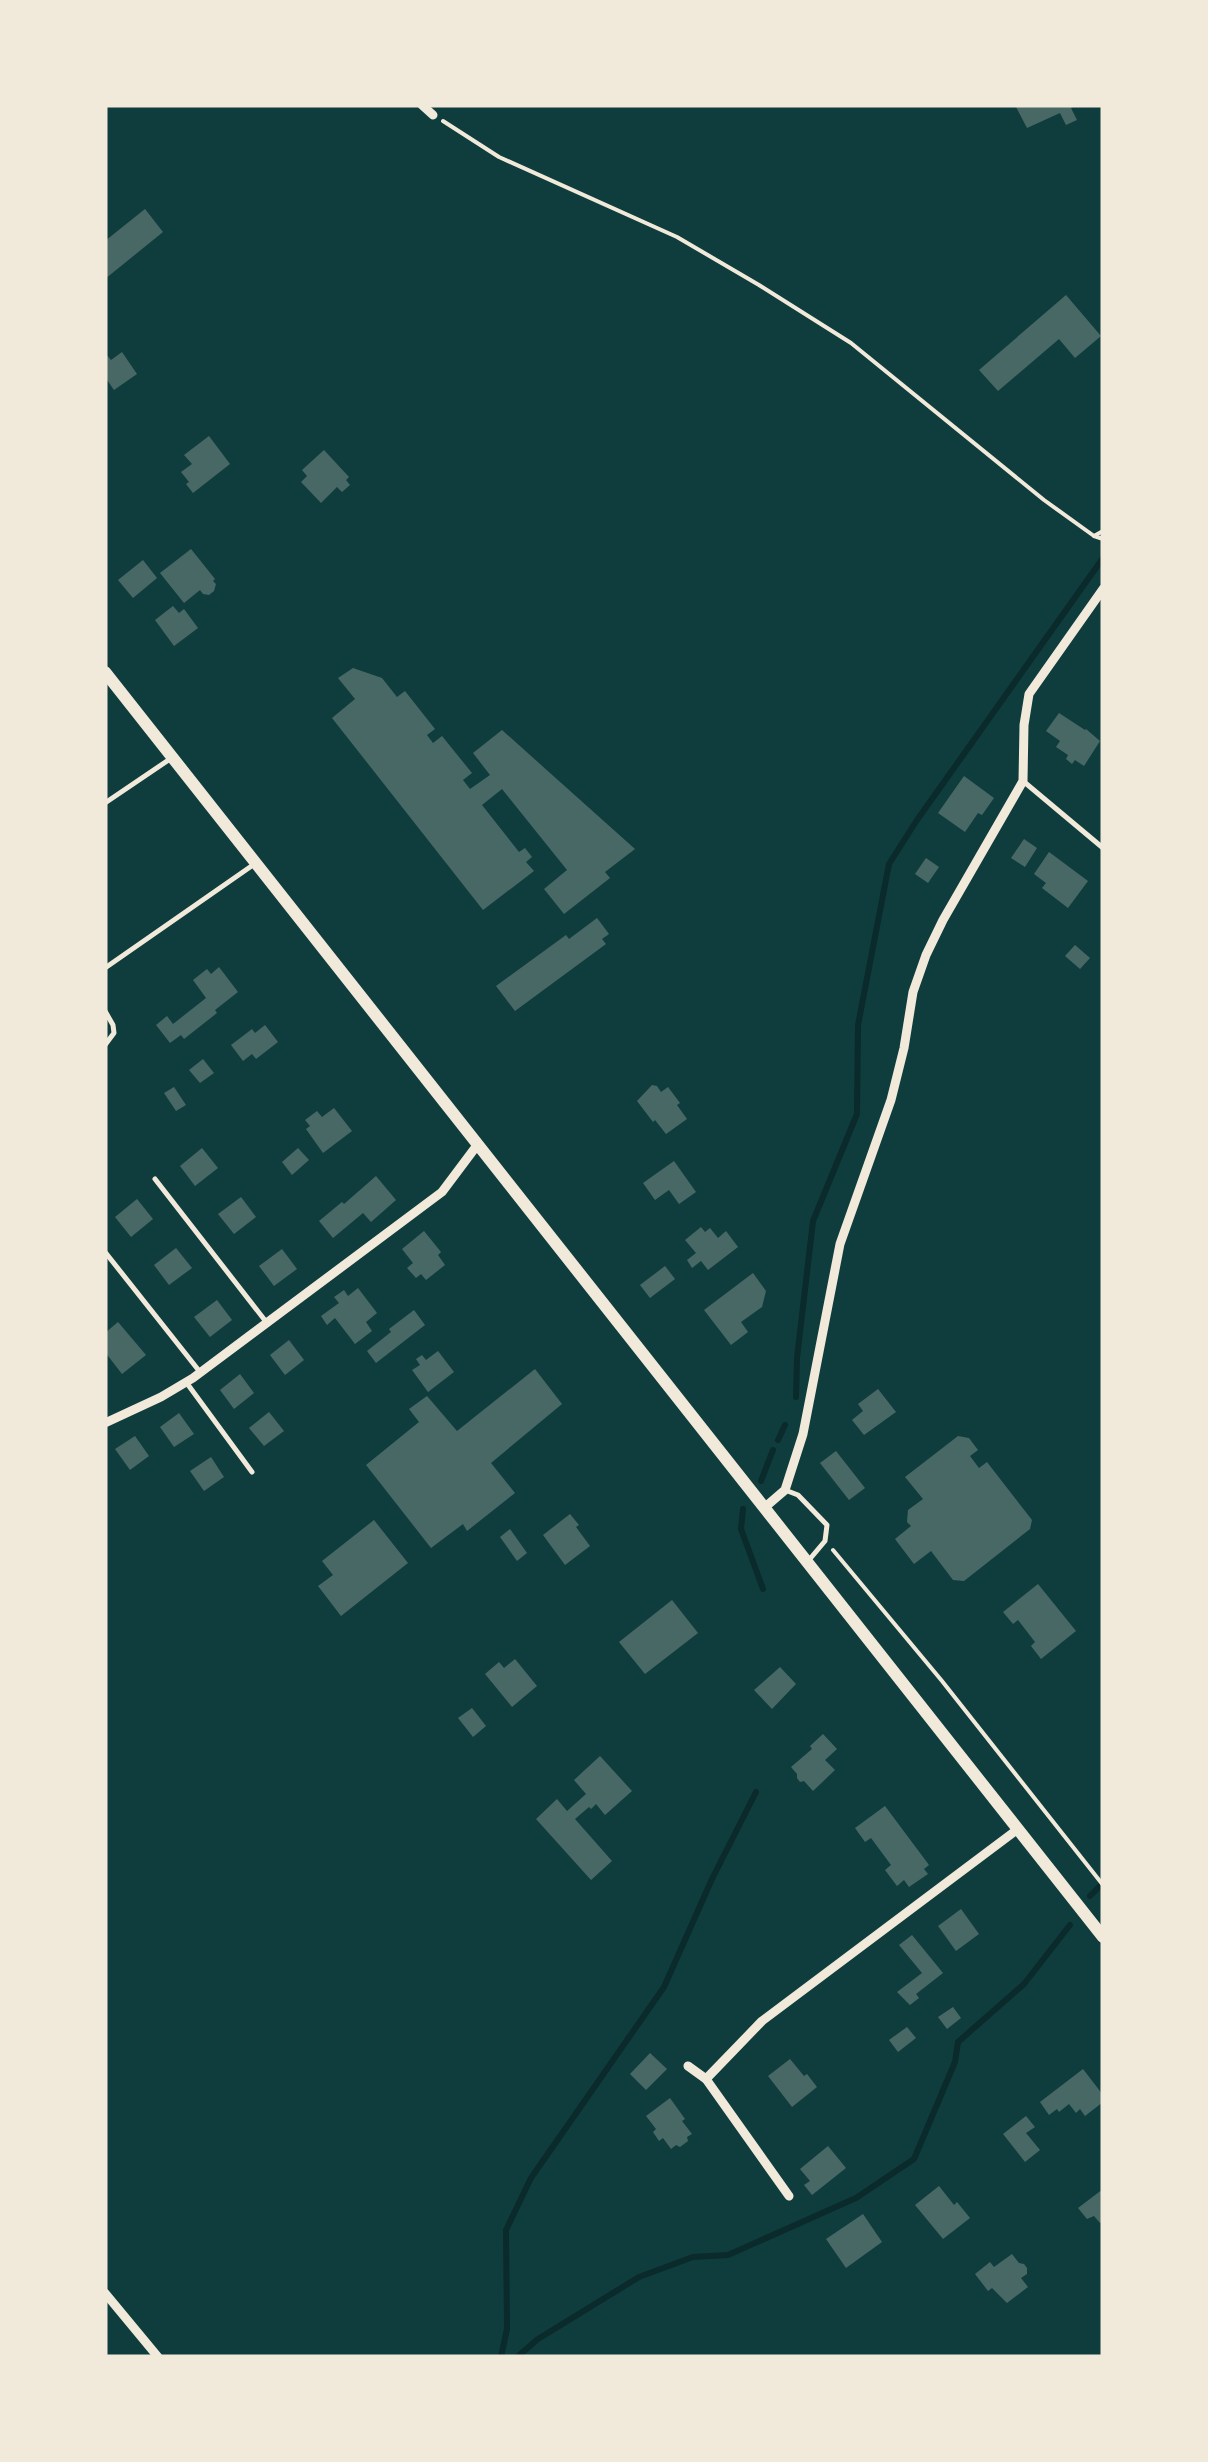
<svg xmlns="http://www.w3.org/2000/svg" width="1208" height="2462" font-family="'Open Sans',sans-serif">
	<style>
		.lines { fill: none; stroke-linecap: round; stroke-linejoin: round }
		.stream { stroke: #0a2a2b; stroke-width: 6 }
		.building { fill: #486865 }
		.path { stroke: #f1e9da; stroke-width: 4 }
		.service { stroke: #f1e9da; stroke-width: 5 }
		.minor { stroke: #f1e9da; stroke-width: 9 }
		.secondary { stroke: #f1e9da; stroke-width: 12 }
	</style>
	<rect width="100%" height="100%" fill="#0f3d3e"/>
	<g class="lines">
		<!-- stream -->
		<g class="stream">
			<polyline points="796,1397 797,1358 813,1221 857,1114 858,1025 889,864 917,820 1103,558"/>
			<polyline points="778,1440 785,1425"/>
			<polyline points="761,1481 773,1450"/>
			<polyline points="743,1509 741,1529 763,1589"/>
			<polyline points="1090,1896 1103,1883"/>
			<polyline points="501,2357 507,2329 506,2230 531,2178 664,1987 712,1879 756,1792"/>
			<polyline points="517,2357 538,2339 639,2277 693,2257 728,2255 856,2198 914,2159 955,2062 958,2042 1024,1984 1070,1925"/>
		</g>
	</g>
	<!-- building -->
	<g class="building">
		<polygon points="1015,105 1077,105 1071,108 1077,120 1066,125 1060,113 1027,128"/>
		<polygon points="145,209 163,232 105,279 105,241"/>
		<polygon points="1066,295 1101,336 1075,358 1059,339 998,391 979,370"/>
		<polygon points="122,352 137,374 114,390 105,377 105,353 111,360"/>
		<polygon points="209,436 230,464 193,493 186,484 189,482 181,472 192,464 184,455"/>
		<polygon points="324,450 349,477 346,480 350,485 342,492 337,487 321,503 301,482 307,476 302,470"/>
		<polygon points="191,549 215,579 213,581 216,584 214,591 209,595 203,594 200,590 184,603 160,573"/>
		<polygon points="143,560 157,578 133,598 118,580"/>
		<polygon points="173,606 179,613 184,609 198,628 174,646 155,620"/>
		<polygon points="353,668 382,678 397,697 405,691 435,729 427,735 433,743 442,736 472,773 463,780 470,789 490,775 473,753 502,730 635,849 605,872 610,878 564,914 544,889 567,870 502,789 482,805 519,852 525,848 532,857 526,862 534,871 483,910 332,718 355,699 338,678"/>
		<polygon points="1059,713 1085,730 1086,729 1100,741 1084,766 1075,760 1072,764 1066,759 1068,755 1056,747 1060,741 1046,731"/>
		<polygon points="964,776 994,798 982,815 978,813 965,832 938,813"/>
		<polygon points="1024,839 1037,848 1025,867 1011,858"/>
		<polygon points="1049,852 1088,881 1068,908 1042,888 1046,883 1034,874"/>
		<polygon points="926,858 939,867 928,883 915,874"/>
		<polygon points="597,918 609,934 602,939 606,944 515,1011 496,986 566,935 569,939"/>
		<polygon points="1075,945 1090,958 1080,969 1065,956"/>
		<polygon points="219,967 238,992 215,1010 217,1013 184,1039 181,1035 170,1043 156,1025 167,1016 173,1024 206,998 193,980 207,969 211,974"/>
		<polygon points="265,1025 278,1042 256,1059 252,1054 243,1061 231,1045 252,1029 255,1033"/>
		<polygon points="203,1059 214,1073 200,1083 189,1070"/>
		<polygon points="652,1085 657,1086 661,1092 668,1087 680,1103 677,1105 687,1119 666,1134 655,1120 653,1122 637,1101"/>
		<polygon points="174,1087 186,1105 176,1111 164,1093"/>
		<polygon points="334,1108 352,1131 323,1153 306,1129 310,1126 305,1120 317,1111 322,1117"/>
		<polygon points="202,1148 218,1168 195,1186 180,1166"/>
		<polygon points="298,1148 309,1160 292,1175 282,1162"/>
		<polygon points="674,1161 696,1192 679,1204 669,1190 655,1200 643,1183"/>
		<polygon points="376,1176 396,1200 371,1222 363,1213 333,1238 319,1221 342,1202 344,1204"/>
		<polygon points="241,1197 256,1217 234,1234 218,1214"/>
		<polygon points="137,1199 153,1219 131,1237 115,1217"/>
		<polygon points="701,1227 705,1232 710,1228 718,1238 726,1231 738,1247 708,1270 701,1261 692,1268 687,1260 696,1253 685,1240"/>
		<polygon points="424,1231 441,1252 438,1255 445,1265 426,1280 421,1274 416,1278 407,1268 413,1263 402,1249"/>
		<polygon points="176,1248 192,1268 169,1285 154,1265"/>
		<polygon points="282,1249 297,1269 274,1286 259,1266"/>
		<polygon points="665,1266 675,1279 650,1298 640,1285"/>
		<polygon points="753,1273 766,1291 762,1307 741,1322 748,1332 731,1345 704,1310"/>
		<polygon points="358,1288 377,1313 366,1322 372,1331 355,1344 335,1318 327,1325 321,1316 339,1303 334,1297 344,1290 348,1296"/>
		<polygon points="217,1300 232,1320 210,1337 194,1317"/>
		<polygon points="414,1310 425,1325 376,1363 367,1351 391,1332 389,1329"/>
		<polygon points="118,1322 146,1355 122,1374 105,1352 105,1333"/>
		<polygon points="289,1340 304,1360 285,1375 270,1355"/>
		<polygon points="438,1351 454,1372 428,1392 412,1370 420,1365 416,1359 422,1355 426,1360"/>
		<polygon points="535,1369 562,1404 491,1463 515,1493 467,1531 463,1524 431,1548 366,1465 419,1422 409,1409 427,1396 457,1431"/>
		<polygon points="240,1374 254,1393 234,1409 220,1390"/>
		<polygon points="878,1389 896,1412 864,1435 852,1420 863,1411 858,1404"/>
		<polygon points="269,1412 284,1431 264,1446 249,1428"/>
		<polygon points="179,1413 194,1434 174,1447 160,1427"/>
		<polygon points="135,1436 149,1456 130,1470 115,1449"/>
		<polygon points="958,1436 969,1438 978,1450 970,1456 979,1468 987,1462 1032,1520 1030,1529 964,1581 953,1580 931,1551 914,1564 895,1539 911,1526 907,1522 908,1510 923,1499 905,1477"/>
		<polygon points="836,1451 865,1488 849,1500 820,1463"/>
		<polygon points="211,1457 224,1477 204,1491 190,1471"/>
		<polygon points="570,1514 579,1525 576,1527 590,1546 565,1565 543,1535"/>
		<polygon points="374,1520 408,1563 341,1616 318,1586 333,1575 322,1561"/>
		<polygon points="510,1529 527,1553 517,1561 500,1537"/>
		<polygon points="1038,1584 1076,1631 1041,1659 1031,1646 1035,1642 1018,1620 1013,1624 1003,1612"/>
		<polygon points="672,1600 698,1633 645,1674 619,1642"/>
		<polygon points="515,1659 537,1686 512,1707 485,1674 499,1662 504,1668"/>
		<polygon points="780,1667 796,1684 772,1709 754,1690"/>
		<polygon points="472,1708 486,1726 473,1737 458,1718"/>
		<polygon points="823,1734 837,1749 825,1760 835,1770 813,1791 804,1781 800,1782 797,1778 797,1774 791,1767 812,1749 810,1746"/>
		<polygon points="600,1756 632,1791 605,1815 596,1804 591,1809 589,1807 575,1819 612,1861 591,1880 536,1819 557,1799 567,1811 586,1794 574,1780"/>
		<polygon points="885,1806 929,1865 924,1869 928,1874 909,1887 904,1880 897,1886 885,1870 891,1865 871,1838 865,1842 855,1828"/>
		<polygon points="961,1909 979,1934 956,1951 938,1926"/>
		<polygon points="912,1935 943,1973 916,1994 919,1998 910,2005 897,1992 922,1973 899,1945"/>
		<polygon points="953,2007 961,2018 947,2029 938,2017"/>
		<polygon points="907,2027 916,2038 898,2052 889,2040"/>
		<polygon points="650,2053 667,2069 646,2090 630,2074"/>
		<polygon points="790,2059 804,2076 807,2074 817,2087 792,2107 768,2076"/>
		<polygon points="1083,2069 1103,2095 1103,2102 1085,2116 1080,2109 1076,2113 1069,2104 1059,2112 1057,2109 1049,2115 1040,2102"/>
		<polygon points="670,2098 685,2119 682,2121 692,2134 687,2137 688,2141 680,2147 676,2145 671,2149 663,2138 659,2141 653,2132 656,2129 646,2116"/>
		<polygon points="1026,2116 1035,2127 1026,2133 1040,2150 1025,2162 1003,2134"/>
		<polygon points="828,2146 846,2168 812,2195 804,2185 810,2181 800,2169"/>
		<polygon points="939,2186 954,2205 957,2202 970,2218 943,2239 915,2205"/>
		<polygon points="1103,2189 1103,2221 1100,2223 1094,2216 1087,2219 1078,2208"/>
		<polygon points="863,2214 882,2242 846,2268 826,2239"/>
		<polygon points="1012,2254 1019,2263 1024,2264 1027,2268 1027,2274 1021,2278 1028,2287 1007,2303 992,2288 988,2291 975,2274 990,2262 994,2267"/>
	</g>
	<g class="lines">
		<!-- path -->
		<g class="path">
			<polyline points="443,121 499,157 677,237 759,285 851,343 1044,500 1094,536 1103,539"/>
			<polyline points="1094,536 1103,531"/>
			<polyline points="833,1550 942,1681 1103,1885"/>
		</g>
		<!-- service -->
		<g class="service">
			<polyline points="1023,781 1103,848"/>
			<polyline points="105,803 170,759"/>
			<polyline points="105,968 253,865"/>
			<polyline points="105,1011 113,1025 114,1033 105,1045"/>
			<polyline points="155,1179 267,1323"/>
			<polyline points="105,1252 200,1372"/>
			<polyline points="186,1382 252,1472"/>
			<polyline points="785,1490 798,1495 827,1525 825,1541 809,1560"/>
		</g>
		<!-- minor -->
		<g class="minor">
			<polyline points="422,105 433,115"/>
			<polyline points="105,1423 161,1397 193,1378 442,1192 478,1144"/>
			<polyline points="764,1508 785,1490 803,1434 840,1244 891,1100 904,1048 913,992 926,955 943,920 1023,781 1024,725 1029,694 1103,589"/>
			<polyline points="688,2066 706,2079 789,2196"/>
			<polyline points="706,2079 762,2021 1018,1829"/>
			<polyline points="105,2293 158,2357"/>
		</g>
		<!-- secondary -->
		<polyline class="secondary" points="105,672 1103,1937"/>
	</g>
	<!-- border -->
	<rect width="1208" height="2462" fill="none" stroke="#f1e9da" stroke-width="215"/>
</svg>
